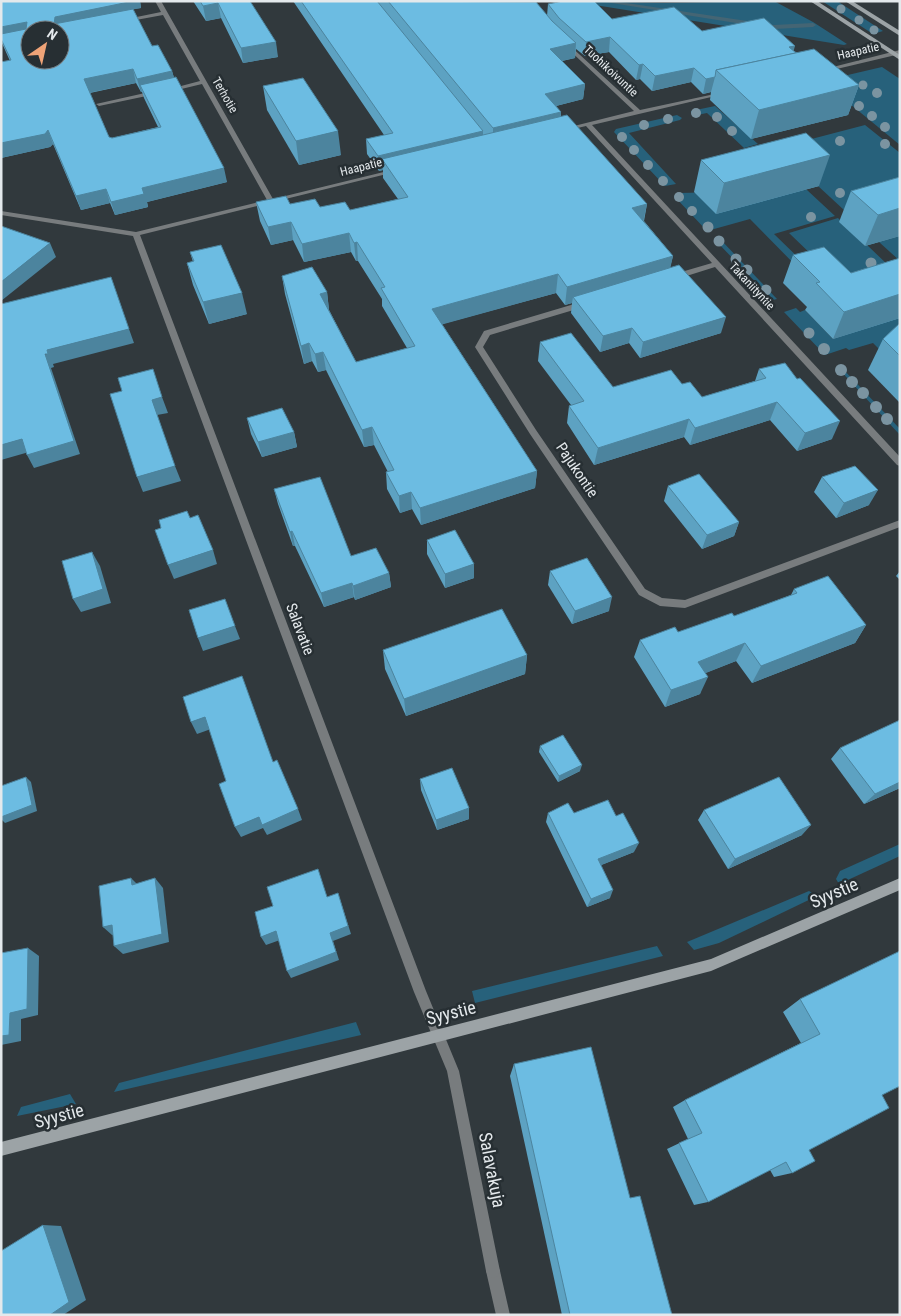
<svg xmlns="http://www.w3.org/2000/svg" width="901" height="1316" font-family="'Roboto Condensed',sans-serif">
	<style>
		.green { fill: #27617b }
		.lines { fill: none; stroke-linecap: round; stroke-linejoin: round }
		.stream { fill: #446574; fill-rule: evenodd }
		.lane { fill: #787c7e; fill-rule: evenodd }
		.street { fill: #787c7e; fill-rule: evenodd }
		.secondary { fill: #9ca3a6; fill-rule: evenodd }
		.tree { fill: #7b94a1 }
		.wall { fill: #5da2c2; fill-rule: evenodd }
		.shaded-wall { fill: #4c849e }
		.building { fill: #6cbce2; stroke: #4c849e; fill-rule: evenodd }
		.labels { text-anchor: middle; stroke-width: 5; stroke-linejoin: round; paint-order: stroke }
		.far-street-label { font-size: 12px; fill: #e4e9ec; stroke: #272f33 }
		.street-label { font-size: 15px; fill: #e4e9ec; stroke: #272f33 }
		.near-street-label { font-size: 18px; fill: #e4e9ec; stroke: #272f33 }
	</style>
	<rect width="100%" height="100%" fill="#31393d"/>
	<!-- green -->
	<g class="green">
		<polygon points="570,1 663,3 774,1 813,22 847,44 844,45"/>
		<polygon points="822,1 837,1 883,31 873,34"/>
		<polygon points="882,67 900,79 900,145 822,81"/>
		<polygon points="715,106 758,144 744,148 707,113 697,115 691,113 691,111"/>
		<polygon points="677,115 682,118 680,120 629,133 676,184 665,186 614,132 616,129"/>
		<polygon points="865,125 900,153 900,194 844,210 777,148"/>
		<polygon points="807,190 835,216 774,234 811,270 806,276 750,219 707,231 674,196 679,193"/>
		<polygon points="838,218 865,246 867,245 889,266 839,281 789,233"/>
		<polygon points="900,236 900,261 879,242"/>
		<polygon points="715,240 721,240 777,299 773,300"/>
		<polygon points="796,308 800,312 805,310 833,339 900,317 900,370 873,343 849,350 846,348 825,355 784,312"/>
		<polygon points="837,367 842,368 900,429 900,435"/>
		<polygon points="900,844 900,856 839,884 836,879 840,871"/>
		<polygon points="809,891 817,896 719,943 694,950 687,942"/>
		<polygon points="657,946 663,956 475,1003 472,991"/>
		<polygon points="356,1022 361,1035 114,1092 119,1083"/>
		<polygon points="70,1094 76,1104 17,1116 21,1107"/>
	</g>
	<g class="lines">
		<!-- stream -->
		<polygon class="stream" points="599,1 613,1 774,25 813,23 816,25 813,27 774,29"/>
		<!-- lane -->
		<polygon class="lane" points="493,1264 498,1266 500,1271 510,1315 496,1315 486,1271 488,1266"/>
		<!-- street -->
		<g class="street">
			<polygon points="155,1 161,1 273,199 396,169 399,171 140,235 426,991 459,1071 500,1271 498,1276 493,1278 488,1276 486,1271 447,1071 414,992 133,236 1,215 1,211 136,232 267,200 202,84 169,92 166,90 200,81 163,15 125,22 122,20 161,12"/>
			<polygon points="567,43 640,110 724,92 724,94 592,125 900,457 900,466 897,465 715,267 677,279 671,279 671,275 712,263 586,126 565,131 562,129 634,111 565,46 565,44"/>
			<polygon points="900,50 900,54 824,72 821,70"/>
			<polygon points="154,91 156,92 156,94 99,106 96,104"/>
			<polygon points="581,302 587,302 588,304 587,306 490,335 483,347 536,430 645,589 662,598 685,600 900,520 900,527 685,608 660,606 639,595 530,434 475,347 484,331"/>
		</g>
		<!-- secondary -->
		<g class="secondary">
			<polygon points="810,1 817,1 900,55 900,60"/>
			<polygon points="845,1 852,1 900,31 900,36"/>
			<polygon points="900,878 900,890 711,971 1,1156 1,1142 711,959"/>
		</g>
	</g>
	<!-- trees -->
	<g class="tree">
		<circle cx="841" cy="9" r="4.5"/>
		<circle cx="859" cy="20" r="4.5"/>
		<circle cx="874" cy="30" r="4.5"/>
		<circle cx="863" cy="85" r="4.5"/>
		<circle cx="877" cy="93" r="5"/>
		<circle cx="859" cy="106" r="5"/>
		<circle cx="696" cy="113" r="5"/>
		<circle cx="872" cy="116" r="5"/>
		<circle cx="717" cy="117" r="5"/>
		<circle cx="668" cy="119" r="5"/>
		<circle cx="644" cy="125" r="5"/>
		<circle cx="885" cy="127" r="5"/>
		<circle cx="732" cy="131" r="5"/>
		<circle cx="622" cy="137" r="5"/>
		<circle cx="840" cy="141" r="5"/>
		<circle cx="885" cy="144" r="5"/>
		<circle cx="634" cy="150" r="5"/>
		<circle cx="648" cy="165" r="5"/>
		<circle cx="663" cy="181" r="5"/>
		<circle cx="840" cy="193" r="5"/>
		<circle cx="679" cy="197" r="5"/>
		<circle cx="692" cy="211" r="5"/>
		<circle cx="811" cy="217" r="5"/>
		<circle cx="708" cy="227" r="5.5"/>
		<circle cx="719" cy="241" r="5.5"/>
		<circle cx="736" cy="259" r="5.5"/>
		<circle cx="871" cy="263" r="5.5"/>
		<circle cx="747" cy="270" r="5.5"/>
		<circle cx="766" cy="290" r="5.5"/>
		<circle cx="809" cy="333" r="5.5"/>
		<circle cx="824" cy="349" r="6"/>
		<circle cx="841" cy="370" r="6"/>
		<circle cx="852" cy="382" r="6"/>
		<circle cx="863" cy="393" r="6"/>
		<circle cx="876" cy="407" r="6"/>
		<circle cx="887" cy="419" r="6"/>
	</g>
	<!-- wall -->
	<g class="wall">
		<path d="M1,1H140L141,8L133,9L152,46L172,71L174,78L227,182L147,202L148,207L115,215L110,203L81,210L53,144L50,147L1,158V62L10,61L1,41ZM136,83L141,92H142L144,98L158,127L112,138L109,137L90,93Z"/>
		<polygon points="193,1 252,1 250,2 278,57 243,63 221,18 206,21"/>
		<polygon points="293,1 535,1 547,16 548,4 612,19 702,31 794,51 859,85 848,115 751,139 710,100 711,92 703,94 691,82 652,91 640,79 636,80 609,52 585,56 576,49 575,58 562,61 585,84 583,99 556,106 561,112 561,117 647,204 644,221 673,256 670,267 721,333 640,358 629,343 600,352 571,313 572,303 565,305 556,293 442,324 537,471 535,488 421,525 412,509 400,513 387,489 386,472 388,472 374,445 364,447 326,370 318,372 312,361 304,364 285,294 282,276 327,292 329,310 356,362 407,348 382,306 382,299 358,261 356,261 351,252 304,262 293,240 271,245 260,221 256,202 290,204 350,210 398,199 383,178 383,170 379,171 367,154 366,139 384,135"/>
		<polygon points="263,86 341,155 299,165 267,110"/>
		<polygon points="701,160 819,186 716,214 694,192"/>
		<polygon points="900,177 900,236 865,246 839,222 851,191"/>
		<polygon points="190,252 247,314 209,324 193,285 187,263 193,262"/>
		<polygon points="793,255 851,273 900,258 900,318 833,339 805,310 807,307 783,283"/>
		<polygon points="900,323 900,403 868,370 883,339"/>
		<polygon points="540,342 613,387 682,384 702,397 755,381 759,369 832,439 797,451 770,420 690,445 684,437 594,465 567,423 569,406 571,405 538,361"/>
		<polygon points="247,418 294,432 297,447 262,457 251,434"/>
		<polygon points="822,477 869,505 836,518 814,492"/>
		<polygon points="668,486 739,522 734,536 702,549 664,501"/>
		<polygon points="274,489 351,556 389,573 391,587 355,600 354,597 324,607 295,546 293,546 278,504"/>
		<polygon points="427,540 474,578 445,588 427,554"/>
		<polygon points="550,571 609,611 572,624 548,585"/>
		<polygon points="900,571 900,580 896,576"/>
		<polygon points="794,589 866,625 855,643 752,683 736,661 705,673 700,694 665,707 634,657 640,640 678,632 734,616 791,595"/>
		<polygon points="383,650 527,655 525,674 406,716 385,669"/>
		<polygon points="540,746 580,771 558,782 539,752"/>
		<polygon points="840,748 900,788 864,804 831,759"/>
		<polygon points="420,779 469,808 469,819 437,830 421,790"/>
		<polygon points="704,810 802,835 728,869 698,820"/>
		<polygon points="548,813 574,813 634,852 601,865 610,898 587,907 546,822"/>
		<polygon points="800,999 882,1095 809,1150 792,1173 774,1177 770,1170 708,1202 694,1205 667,1149 688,1139 673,1107 685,1100 801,1043 783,1012"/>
		<polygon points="514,1064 630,1198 672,1315 562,1315 510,1076"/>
	</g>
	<!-- shaded-wall -->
	<g class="shaded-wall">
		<polygon points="127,1 140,1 141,8 54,24 55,17"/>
		<polygon points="218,3 221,18 206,21 203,6"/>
		<polygon points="27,22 30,32 1,39 1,27"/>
		<polygon points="610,37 609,52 585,56 586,42"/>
		<polygon points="276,42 278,57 243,63 241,48"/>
		<polygon points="576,43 575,58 548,64 550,49"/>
		<polygon points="795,46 791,60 789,47"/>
		<polygon points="643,64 640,79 636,80 639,65"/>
		<polygon points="694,68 691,82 652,91 655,76"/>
		<polygon points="133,69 136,83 88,93 84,79"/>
		<polygon points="172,71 176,84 140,85 142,92 141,92 137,79"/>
		<polygon points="715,77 711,92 703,94 706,79"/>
		<polygon points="585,84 583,99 544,109 545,94"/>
		<polygon points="859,85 848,115 751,139 759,110"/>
		<polygon points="561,112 560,127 493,143 493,128"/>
		<polygon points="48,130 53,144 50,147 1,158 1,143"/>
		<polygon points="338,131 341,155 299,165 296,141"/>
		<polygon points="483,131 483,146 382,159 383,170 379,171 378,156"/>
		<polygon points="830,155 819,186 716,214 724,183"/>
		<polygon points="224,168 227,182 147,202 148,207 115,215 111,202 142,188"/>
		<polygon points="106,189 110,203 81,210 76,196"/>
		<polygon points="647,204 643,223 632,208"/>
		<polygon points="900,208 900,236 865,246 878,215"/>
		<polygon points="291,222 293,240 271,245 268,227"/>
		<polygon points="349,233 351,252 304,262 302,244"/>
		<polygon points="357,242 358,261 356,261 354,243"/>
		<polygon points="50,243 56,257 1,301 1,282"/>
		<polygon points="673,256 669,274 573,297 572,303 565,305 567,287"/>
		<polygon points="558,274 556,293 433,327 432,309"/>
		<polygon points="327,292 329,310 323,312 320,294"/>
		<polygon points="242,293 247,314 209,324 203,302"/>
		<polygon points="900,294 900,318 833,339 844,312"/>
		<polygon points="726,317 721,333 640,358 643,342"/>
		<polygon points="632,328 629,343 600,352 603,336"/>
		<polygon points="129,329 134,343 53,364 54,367 51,368 80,454 34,468 27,455 47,350"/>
		<polygon points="309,343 312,361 304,364 301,346"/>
		<polygon points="323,352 326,370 318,372 315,354"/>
		<polygon points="162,397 168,413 157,415 152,400"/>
		<polygon points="777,402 770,420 690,445 695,428"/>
		<polygon points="689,419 684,437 594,465 598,448"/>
		<polygon points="840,421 832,439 797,451 805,433"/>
		<polygon points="372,427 374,445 364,447 362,430"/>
		<polygon points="294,432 297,447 262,457 258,442"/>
		<polygon points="22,439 29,452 1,460 1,445"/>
		<polygon points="175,466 181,481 143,492 137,477"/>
		<polygon points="537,471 535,488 421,525 420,508"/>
		<polygon points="878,490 869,505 836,518 844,503"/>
		<polygon points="411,492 412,509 400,513 399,496"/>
		<polygon points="739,522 734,536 702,549 707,535"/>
		<polygon points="292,531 295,546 293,546 290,532"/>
		<polygon points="213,550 217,564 174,579 168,565"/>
		<polygon points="92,552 100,566 111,603 81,612 73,599"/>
		<polygon points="474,564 474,578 445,588 445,574"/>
		<polygon points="389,573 391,587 355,600 353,586"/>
		<polygon points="352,583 354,597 324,607 321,593"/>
		<polygon points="612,597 609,611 572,624 575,611"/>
		<polygon points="866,625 855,643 752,683 761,666"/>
		<polygon points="235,626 240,639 203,651 198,638"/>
		<polygon points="745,643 736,661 691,679 698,662"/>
		<polygon points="527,655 525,674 406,716 404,699"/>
		<polygon points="708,677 700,694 665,707 671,690"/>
		<polygon points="205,717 211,729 197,734 191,722"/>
		<polygon points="582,765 580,771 558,782 559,776"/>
		<polygon points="26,777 31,782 37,811 5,823 1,819 1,817"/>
		<polygon points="900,782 900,788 864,804 875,794"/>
		<polygon points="469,808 469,819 437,830 436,820"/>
		<polygon points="298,809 302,820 267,835 263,828 241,837 235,827 259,817"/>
		<polygon points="811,825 802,835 728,869 735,859"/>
		<polygon points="639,843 634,852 594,868 598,859"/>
		<polygon points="131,878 140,887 132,885"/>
		<polygon points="155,878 163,888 169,942 123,954 114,946"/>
		<polygon points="613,890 610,898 587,907 591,899"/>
		<polygon points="338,893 351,934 333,941 339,960 291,978 287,971 330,933"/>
		<polygon points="112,925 121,933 112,935 103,927"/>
		<polygon points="276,931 280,940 266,945 261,937"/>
		<polygon points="28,948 39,956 38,1015 21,1019 21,1041 1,1045 1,1036 10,1013"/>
		<polygon points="43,1225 61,1226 86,1300 63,1315 50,1315"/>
	</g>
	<!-- building -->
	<g class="building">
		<path d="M1,1H128L129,2L55,17L54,24L133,9L152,46L158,45L172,71L137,79L133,69L84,79L109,137L112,138L161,127L140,85L176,77L224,168L142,188L144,194L111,202L106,189L76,196L48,130L45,134L1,143V62L11,60L1,39V34L26,29L27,22L1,27ZM30,30H60V60H30Z"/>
		<polygon points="200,1 250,1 276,42 241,48 218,3 203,6"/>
		<polygon points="301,1 377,1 483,131 378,156 366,139 393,133"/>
		<polygon points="388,1 536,2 552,21 576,43 550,49 585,84 545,94 561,112 493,128"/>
		<polygon points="563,1 594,1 612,19 674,7 702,31 764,18 795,46 789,47 796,53 716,70 715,77 706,79 694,68 655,76 643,64 639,65 610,37 586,42 559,18 548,4"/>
		<polygon points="814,49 859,85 759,110 716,70"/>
		<polygon points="303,78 338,131 296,141 263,86"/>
		<polygon points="567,115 647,204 632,208 673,256 567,287 558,274 432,309 537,471 420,508 411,492 399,496 386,472 394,470 372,427 362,430 323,352 315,354 309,343 301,346 282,276 312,267 327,292 320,294 356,362 415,346 381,288 385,287 357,242 354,243 349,233 302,244 291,222 268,227 256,202 286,196 290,204 315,199 320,207 345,202 350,210 408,197 382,159"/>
		<polygon points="806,133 830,155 724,183 701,160"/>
		<polygon points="900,177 900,208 878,215 851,191"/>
		<polygon points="1,226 50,243 1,282"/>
		<polygon points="221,245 242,293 203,302 187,263 194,261 190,252"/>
		<polygon points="824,247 851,273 900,258 900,294 844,312 816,283 820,282 793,255"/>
		<polygon points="679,265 726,317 643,342 632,328 603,336 573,297"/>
		<polygon points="111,277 129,329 47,350 48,354 45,354 74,441 27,455 22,439 1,445 1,304"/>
		<polygon points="900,323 900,356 883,339"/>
		<polygon points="571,333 613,387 671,370 682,384 690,382 702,397 766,378 759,369 785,363 797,379 800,378 840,421 805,433 777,402 695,428 689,419 598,448 569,406 584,401 540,342"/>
		<polygon points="153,369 162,397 152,400 175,466 137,477 110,394 122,391 118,378"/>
		<polygon points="282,408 294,432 258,442 247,418"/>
		<polygon points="855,466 878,490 844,503 822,477"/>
		<polygon points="699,474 739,522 707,535 668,486"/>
		<polygon points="320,477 351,556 376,548 389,573 353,586 352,583 321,593 292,531 290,532 274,489"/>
		<polygon points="187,511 190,518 198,515 213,550 168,565 155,530 161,528 159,520"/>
		<polygon points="455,530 474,564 445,574 427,540"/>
		<polygon points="92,552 103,589 73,599 62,561"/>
		<polygon points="587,558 612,597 575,611 550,571"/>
		<polygon points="828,576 866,625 761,666 745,643 698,662 708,677 671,690 640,640 675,627 678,632 732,613 734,616 797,593 794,589"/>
		<polygon points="225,599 235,626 198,638 189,610"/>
		<polygon points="502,609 527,655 404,699 383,650"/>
		<polygon points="242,676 273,762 277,760 298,809 262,825 259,817 235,827 219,784 226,781 205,717 191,722 183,697"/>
		<polygon points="900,720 900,782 875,794 840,748"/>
		<polygon points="563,735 582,765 559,776 540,746"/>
		<polygon points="452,768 469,808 436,820 420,779"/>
		<polygon points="26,777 32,805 1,817 1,786"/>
		<polygon points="779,777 811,825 735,859 704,810"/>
		<polygon points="608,800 616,816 623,813 639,843 598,859 613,890 591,899 548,813 568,803 574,813"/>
		<polygon points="318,869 327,897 338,893 348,926 330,933 336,952 287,971 276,931 261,937 255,912 273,906 267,887"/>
		<polygon points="131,878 132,885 155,878 162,934 114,946 112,925 103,927 99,886"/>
		<polygon points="28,948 27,1009 10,1013 9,1035 1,1036 1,953"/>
		<polygon points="900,951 900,1086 882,1095 889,1108 809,1150 815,1161 792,1173 786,1162 708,1202 679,1143 702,1133 685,1100 820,1034 800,999"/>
		<polygon points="591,1047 630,1198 640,1196 672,1315 570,1315 514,1064"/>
		<polygon points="43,1225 69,1302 50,1315 1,1315 1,1251"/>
	</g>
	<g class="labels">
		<!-- far-street labels -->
		<g class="far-street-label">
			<text transform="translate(858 51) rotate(-13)" y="4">Haapatie</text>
			<text transform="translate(611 71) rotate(43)" y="4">Tuohikoivuntie</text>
			<text transform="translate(225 95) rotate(60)" y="4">Terhotie</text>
			<text transform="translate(361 167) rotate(-14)" y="4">Haapatie</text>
			<text transform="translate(752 286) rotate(47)" y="4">Takaniityntie</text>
		</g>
		<!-- street labels -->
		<g class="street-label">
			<text transform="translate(577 470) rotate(56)" y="5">Pajukontie</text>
			<text transform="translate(300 629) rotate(69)" y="5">Salavatie</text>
		</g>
		<!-- near-street labels -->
		<g class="near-street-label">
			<text transform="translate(834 893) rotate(-23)" y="6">Syystie</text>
			<text transform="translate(451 1013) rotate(-14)" y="6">Syystie</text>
			<text transform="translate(59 1116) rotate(-15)" y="6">Syystie</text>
			<text transform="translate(492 1170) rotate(79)" y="6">Salavakuja</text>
		</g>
	</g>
	<!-- border -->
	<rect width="901" height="1316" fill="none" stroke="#e4e9ec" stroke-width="5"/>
	<!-- north arrow -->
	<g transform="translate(45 45) rotate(34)"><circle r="24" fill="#272f33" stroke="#73797d"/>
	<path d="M0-4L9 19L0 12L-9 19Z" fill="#efa377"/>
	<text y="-8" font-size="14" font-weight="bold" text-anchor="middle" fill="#e4e9ec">N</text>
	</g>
</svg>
